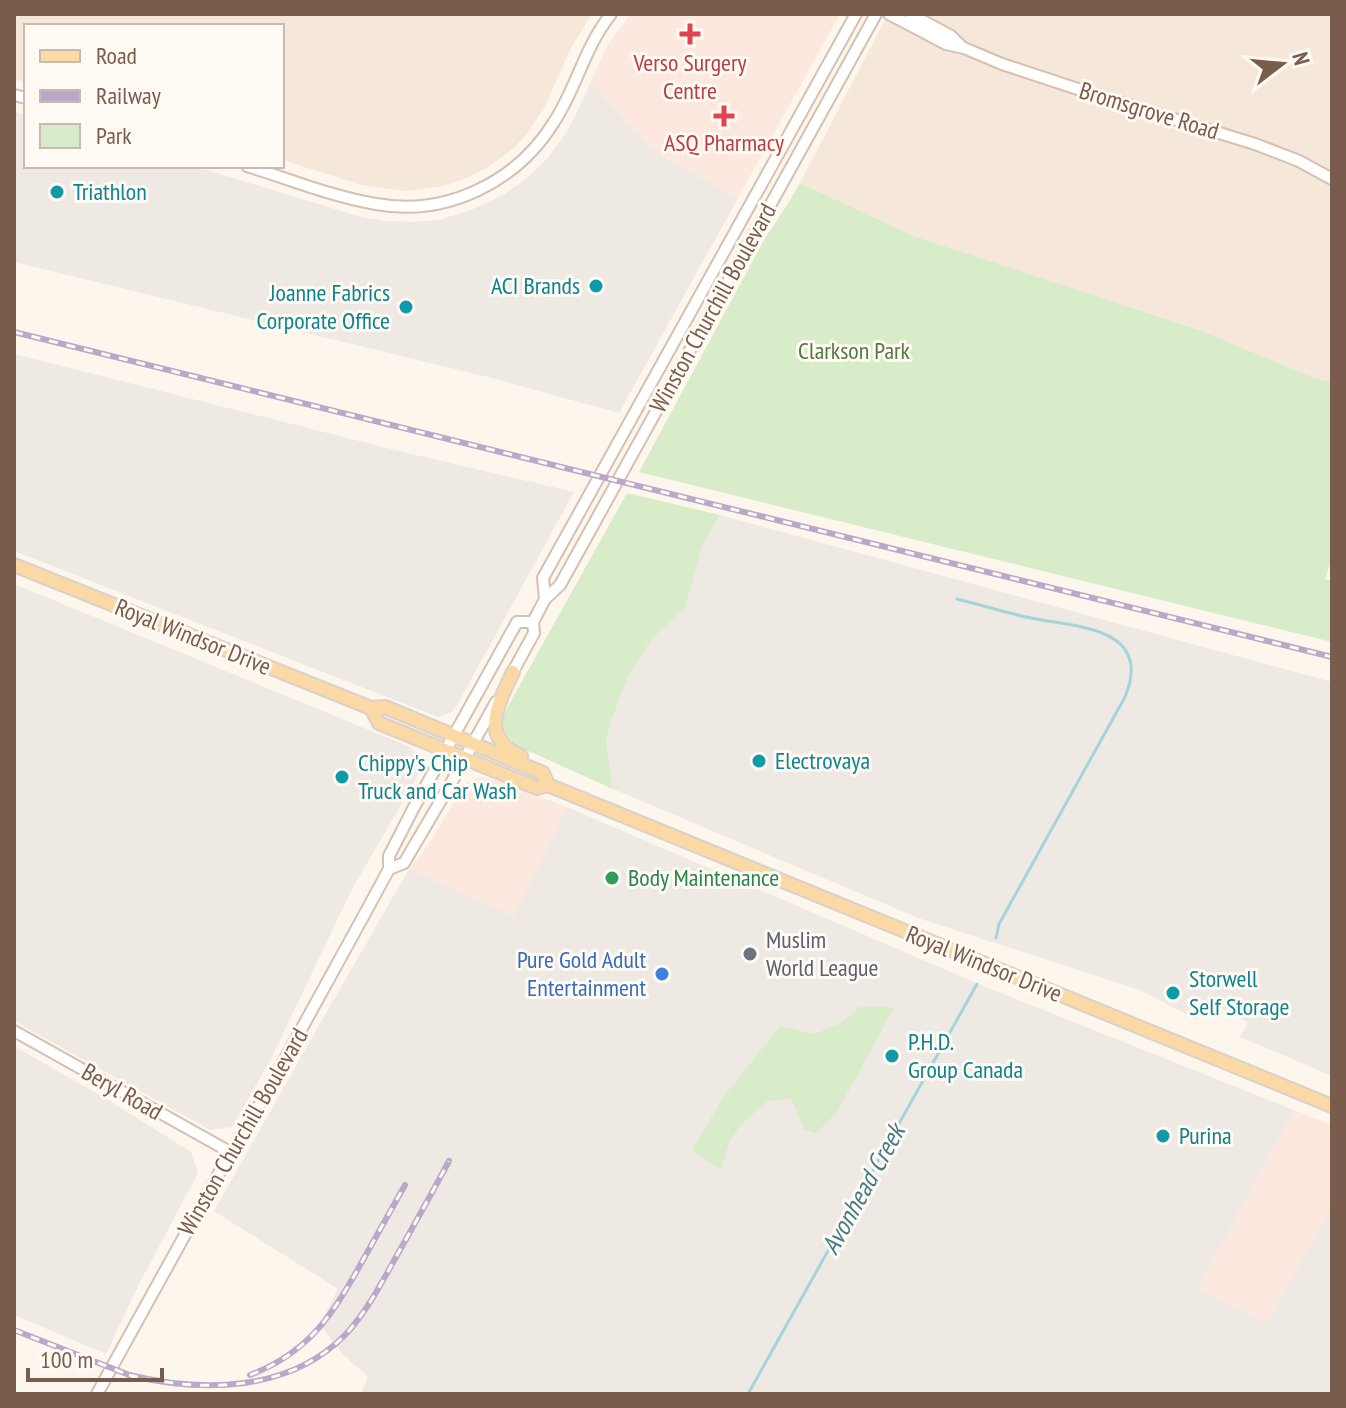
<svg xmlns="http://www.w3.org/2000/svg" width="1346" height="1408" font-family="'PT Sans Narrow',sans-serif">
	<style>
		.residential { fill: #f5e8da }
		.commercial { fill: #fde8e0 }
		.industrial { fill: #efe9e4 }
		.green { fill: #d8ecc9 }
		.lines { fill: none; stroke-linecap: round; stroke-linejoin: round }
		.stream { stroke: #a5d3da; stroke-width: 3 }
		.secondary-casing { stroke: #d6c0b0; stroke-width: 14 }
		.primary-casing { stroke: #dad1cd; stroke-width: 16 }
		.secondary { stroke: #fff; stroke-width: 10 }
		.primary { stroke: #fbd9a5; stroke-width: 12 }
		.rail-casing { stroke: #b9a8c9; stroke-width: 6 }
		.rail { stroke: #fffaf3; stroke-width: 3; stroke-dasharray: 9; stroke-linecap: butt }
		.health-dot { fill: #e0444e; stroke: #fffaf3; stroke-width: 3 }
		.culture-dot { fill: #0f9aa8; stroke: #fffaf3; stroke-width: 3 }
		.leisure-dot { fill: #2e9e5b; stroke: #fffaf3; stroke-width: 3 }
		.worship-dot { fill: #6b7280; stroke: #fffaf3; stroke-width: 3 }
		.shop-dot { fill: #3f7fe0; stroke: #fffaf3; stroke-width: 3 }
		.labels { text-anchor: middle; stroke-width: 6; stroke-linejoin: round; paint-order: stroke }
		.health-label { font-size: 24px; fill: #be3a42; stroke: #fffaf3 }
		.street-label { font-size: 24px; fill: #7a5c4d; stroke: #fffaf3 }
		.culture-label { font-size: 24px; fill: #0d838f; stroke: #fffaf3; text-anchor: start }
		.park-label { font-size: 24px; fill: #537a41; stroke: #fffaf3 }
		.leisure-label { font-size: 24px; fill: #27864d; stroke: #fffaf3; text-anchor: start }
		.worship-label { font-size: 24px; fill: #5b616d; stroke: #fffaf3; text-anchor: start }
		.shop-label { font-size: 24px; fill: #366cbe; stroke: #fffaf3; text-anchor: end }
		.water-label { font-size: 26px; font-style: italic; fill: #437c86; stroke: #fffaf3 }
	</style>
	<rect width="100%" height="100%" fill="#fdf6ec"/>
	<!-- residential -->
	<g class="residential">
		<polygon points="14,14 592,14 571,48 544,108 527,134 513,149 488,167 462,180 439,187 405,191 362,185 282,160 282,26 26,26 26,82 14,79"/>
		<polygon points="888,14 1332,14 1332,382 1317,379 1202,331 914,236 800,183"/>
	</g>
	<!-- commercial -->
	<g class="commercial">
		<polygon points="631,14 840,14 738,198 658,154 590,83 608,44"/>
		<polygon points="480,777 489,778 567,807 514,916 409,869 429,844 462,788 468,782"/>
		<polygon points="1294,1110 1332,1125 1332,1205 1267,1322 1197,1290"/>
	</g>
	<!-- industrial -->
	<g class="industrial">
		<polygon points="590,83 658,154 738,198 619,413 488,377 14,262 14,111 26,115 26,166 194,166 361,217 385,221 413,222 438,220 469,211 503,195 525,180 547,159 564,136 575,117"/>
		<polygon points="14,354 395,450 574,492 456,707 451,713 438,717 14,551"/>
		<polygon points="720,515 1332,682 1332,1076 1240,1037 1248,1022 1207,1001 1197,1020 1140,990 918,918 613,789 606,744 611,722 628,676 652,639 685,608 702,547"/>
		<polygon points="14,584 408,746 422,759 422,767 417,777 351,891 272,1057 232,1127 210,1130 14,1021"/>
		<polygon points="567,807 986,987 1294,1110 1197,1290 1267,1322 1332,1205 1332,1394 361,1394 368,1376 343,1355 320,1324 338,1289 214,1211 306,1048 409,869 514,916"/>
		<polygon points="14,1046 105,1098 191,1152 198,1173 137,1288 106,1354 14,1315"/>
	</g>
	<!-- green -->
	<g class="green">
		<polygon points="800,183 914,236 1202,331 1317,379 1332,382 1332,559 1325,579 1332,581 1332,642 639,472 764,240 787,205"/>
		<polygon points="627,493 720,515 702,547 685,608 652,639 628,676 611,722 606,743 613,789 515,745 505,733 502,717"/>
		<polygon points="885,1006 894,1008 837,1112 816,1133 805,1130 791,1099 767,1101 739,1127 729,1143 721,1170 692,1150 724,1096 780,1026 814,1034 840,1024 860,1007"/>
	</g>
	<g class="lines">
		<!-- stream -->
		<g class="stream">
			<path d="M957,599C982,605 1006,613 1031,618C1076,627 1154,627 1125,697L999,924L996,938"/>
			<polyline points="748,1394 977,984"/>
		</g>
		<!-- secondary casing -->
		<g class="secondary-casing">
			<g id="secondary">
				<polyline points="889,14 946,44 964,48 1002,64 1096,95 1255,144 1299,161 1332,179"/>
				<polyline points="910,14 951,36 962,47"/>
				<polyline points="14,95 26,98"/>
				<path d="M247,166C289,179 333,197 376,204C446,217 517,182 554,122C577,87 584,48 611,14"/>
				<polyline points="545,599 543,578 856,14"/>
				<polyline points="510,677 534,633 533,622 545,599 560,585 876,14"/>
				<polyline points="389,869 404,863 451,783 496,702"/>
				<polyline points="14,1031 230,1152"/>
				<polyline points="97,1394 223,1166 264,1097 363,917 389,869 389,856 413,809 517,622 533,622"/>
			</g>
		</g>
		<!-- primary casing -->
		<g class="primary-casing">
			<g id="primary">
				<polyline points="14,565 371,708 385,707 543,773 548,785"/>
				<path d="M513,672C499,702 478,738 521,756"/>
				<polyline points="371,708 379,723 537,788 548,785 1332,1106"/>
			</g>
		</g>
		<!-- secondary -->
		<use href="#secondary" class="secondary"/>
		<!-- primary -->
		<use href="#primary" class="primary"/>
		<!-- rail casing -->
		<g class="rail-casing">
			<g id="rail">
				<polyline points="14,332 1332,657"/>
				<polyline points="14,1330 137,1378"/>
				<path d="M129,1375C203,1393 290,1392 346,1334C367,1311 381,1284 396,1257C414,1225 432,1193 449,1161"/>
				<path d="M250,1375C310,1352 333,1314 363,1260C377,1235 391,1210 405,1185"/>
			</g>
		</g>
		<!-- rail -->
		<use href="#rail" class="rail"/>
	</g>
	<!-- markers -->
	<g class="health-dot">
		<path d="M686 22h8v8h8v8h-8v8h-8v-8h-8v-8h8z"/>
		<path d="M720 104h8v8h8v8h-8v8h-8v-8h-8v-8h8z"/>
	</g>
	<g class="culture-dot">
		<circle cx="57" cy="192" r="8"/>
		<circle cx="596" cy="286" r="8"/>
		<circle cx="406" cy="307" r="8"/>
		<circle cx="759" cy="761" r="8"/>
		<circle cx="342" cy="777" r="8"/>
		<circle cx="1173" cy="993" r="8"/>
		<circle cx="892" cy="1056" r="8"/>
		<circle cx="1163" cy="1136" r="8"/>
	</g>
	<circle class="leisure-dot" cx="612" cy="878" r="8"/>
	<circle class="worship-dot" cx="750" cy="954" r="8"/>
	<circle class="shop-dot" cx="662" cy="974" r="8"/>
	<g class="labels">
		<!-- health labels -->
		<g class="health-label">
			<text x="690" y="71">Verso Surgery<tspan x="690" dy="28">Centre</tspan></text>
			<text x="724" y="151">ASQ Pharmacy</text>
		</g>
		<!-- street labels -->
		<g class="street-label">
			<text transform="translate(1149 111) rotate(17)" y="8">Bromsgrove Road</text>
			<text transform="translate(713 308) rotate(-61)" y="8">Winston Churchill Boulevard</text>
			<text transform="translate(193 637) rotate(22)" y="8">Royal Windsor Drive</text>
			<text transform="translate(984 964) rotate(22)" y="8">Royal Windsor Drive</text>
			<text transform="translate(122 1092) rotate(30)" y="8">Beryl Road</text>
			<text transform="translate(243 1132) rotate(-60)" y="8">Winston Churchill Boulevard</text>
		</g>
		<!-- culture labels -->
		<g class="culture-label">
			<text x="73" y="200">Triathlon</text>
			<text x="580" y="294" text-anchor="end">ACI Brands</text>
			<text x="390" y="301" text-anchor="end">Joanne Fabrics<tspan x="390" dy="28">Corporate Office</tspan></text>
			<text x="775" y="769">Electrovaya</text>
			<text x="358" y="771">Chippy's Chip<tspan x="358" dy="28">Truck and Car Wash</tspan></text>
			<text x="1189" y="987">Storwell<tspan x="1189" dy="28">Self Storage</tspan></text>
			<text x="908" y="1050">P.H.D.<tspan x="908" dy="28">Group Canada</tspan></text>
			<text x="1179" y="1144">Purina</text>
		</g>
		<!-- park labels -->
		<g class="park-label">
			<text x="854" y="359">Clarkson Park</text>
		</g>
		<!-- leisure labels -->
		<g class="leisure-label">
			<text x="628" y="886">Body Maintenance</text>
		</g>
		<!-- worship labels -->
		<g class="worship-label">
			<text x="766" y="948">Muslim<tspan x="766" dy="28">World League</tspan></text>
		</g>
		<!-- shop labels -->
		<g class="shop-label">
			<text x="646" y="968">Pure Gold Adult<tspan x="646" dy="28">Entertainment</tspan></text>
		</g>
		<!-- water labels -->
		<g class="water-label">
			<text transform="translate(863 1189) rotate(-61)" y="9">Avonhead Creek</text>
		</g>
	</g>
	<!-- border -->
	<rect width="1346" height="1408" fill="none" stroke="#7a5c4d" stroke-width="32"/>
	<!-- legend -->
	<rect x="24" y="24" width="260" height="144" fill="#fffaf3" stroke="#cabbb1" stroke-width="2"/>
	<rect x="40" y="50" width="40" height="12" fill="#fbd9a5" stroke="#cabbb1" stroke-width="2"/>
	<text x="96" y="64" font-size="24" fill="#7a5c4d">Road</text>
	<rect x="40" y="90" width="40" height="12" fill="#b9a8c9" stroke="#cabbb1" stroke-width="2"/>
	<text x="96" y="104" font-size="24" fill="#7a5c4d">Railway</text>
	<rect x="40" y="124" width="40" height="24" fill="#d8ecc9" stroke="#cabbb1" stroke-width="2"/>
	<text x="96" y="144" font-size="24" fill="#7a5c4d">Park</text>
	<!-- north arrow -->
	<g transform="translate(1282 64) rotate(74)" stroke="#fffaf3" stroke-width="6" paint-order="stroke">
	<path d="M0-6L14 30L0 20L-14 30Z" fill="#7a5c4d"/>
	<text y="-12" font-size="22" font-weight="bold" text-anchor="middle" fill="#7a5c4d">N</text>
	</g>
	<!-- scale -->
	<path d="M28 1368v12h134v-12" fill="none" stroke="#7a5c4d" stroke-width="4"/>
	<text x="40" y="1368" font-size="24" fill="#7a5c4d" stroke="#fffaf3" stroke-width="6" paint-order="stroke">100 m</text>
</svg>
